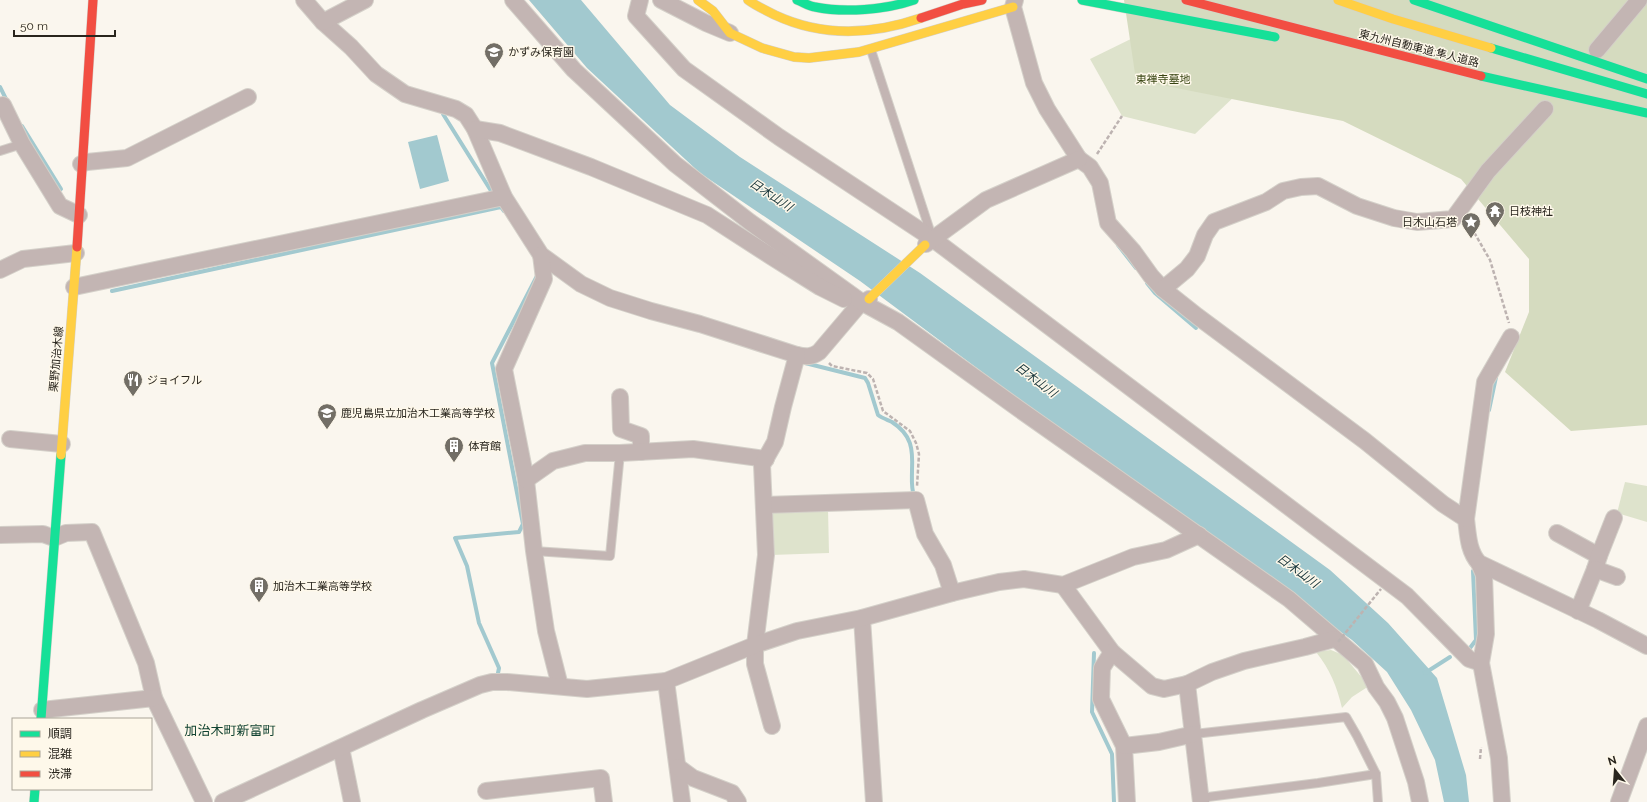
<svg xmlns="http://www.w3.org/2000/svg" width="1647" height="802" font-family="Raleway,'Noto Sans JP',sans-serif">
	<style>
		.green { fill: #dee3cc }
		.forest { fill: #d5dbbf }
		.water { fill: #a2c9cf }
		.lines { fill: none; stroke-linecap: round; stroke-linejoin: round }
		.stream { stroke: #a2c9cf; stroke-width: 4 }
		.lane-casing { stroke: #d4d0c9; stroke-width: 10 }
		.street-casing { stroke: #d4d0c9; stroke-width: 18 }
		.fast-casing { stroke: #d4d0c9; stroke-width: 10 }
		.slow-casing { stroke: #d4d0c9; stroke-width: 10 }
		.jam-casing { stroke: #d4d0c9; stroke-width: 10 }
		.path { stroke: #bdb3b1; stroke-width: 2.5; stroke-dasharray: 4 2; stroke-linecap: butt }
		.lane { stroke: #c3b5b3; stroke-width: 8 }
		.street { stroke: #c3b5b3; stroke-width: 16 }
		.fast { stroke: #16e098; stroke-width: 9 }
		.slow { stroke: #ffcf43; stroke-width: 9 }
		.jam { stroke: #f24e42; stroke-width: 9 }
		.path-bridge { stroke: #bdb3b1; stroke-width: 2.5; stroke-dasharray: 4 2; stroke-linecap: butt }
		.labels { text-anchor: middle; stroke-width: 3; stroke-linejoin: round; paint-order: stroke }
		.street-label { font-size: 11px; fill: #29251d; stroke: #fef8ea }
		.poi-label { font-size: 11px; fill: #29251d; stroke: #fef8ea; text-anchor: start }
		.park-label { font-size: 11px; fill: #394513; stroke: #fef8ea }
		.water-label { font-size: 12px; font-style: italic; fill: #17353a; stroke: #fef8ea }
		.quarter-label { font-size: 13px; fill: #104232; stroke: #fef8ea }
	</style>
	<rect width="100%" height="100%" fill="#faf6ee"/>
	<!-- green -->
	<g class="green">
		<polygon points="1141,34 1239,92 1195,134 1122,116 1090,59"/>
		<polygon points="1625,482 1647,486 1647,522 1617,513"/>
		<polygon points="774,509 828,509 829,553 771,555 769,515"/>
		<path d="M1331,650L1343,655L1369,686L1352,697L1342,708C1337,687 1330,669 1316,652Z"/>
	</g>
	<!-- forest -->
	<polygon class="forest" points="1124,0 1647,0 1647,425 1571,431 1505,372 1529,312 1529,259 1461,179 1343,121 1136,80"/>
	<!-- water -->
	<g class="water">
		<polygon points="529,0 581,0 670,105 740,157 920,273 1330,570 1388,623 1437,678 1466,775 1469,802 1444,802 1435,760 1411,710 1387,672 1352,640 1048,421 860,281 700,173 587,68"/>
		<polygon points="437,135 449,181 420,189 408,142"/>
	</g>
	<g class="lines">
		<!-- stream -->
		<g class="stream">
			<polyline points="0,87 7,101"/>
			<polyline points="443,114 493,194"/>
			<polyline points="22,126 61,189"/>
			<polyline points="1118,245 1136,268"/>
			<polyline points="1147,283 1155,293 1196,328"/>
			<polyline points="112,291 501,207 504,211"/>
			<path d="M805,363L865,378L868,383L878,415C882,418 888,420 892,422C912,435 913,449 912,471C912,479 911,487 914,496"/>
			<polyline points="1489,410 1496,377"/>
			<polyline points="1470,648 1476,640 1473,571"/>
			<polyline points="1094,653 1092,712 1112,754 1114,802"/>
			<polyline points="498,673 499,668 479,623 467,566 455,538 519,532 523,524 492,363 538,274"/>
			<polyline points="1425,673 1450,657"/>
		</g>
		<!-- lane casing -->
		<g class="lane-casing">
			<g id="lane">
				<polyline points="871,50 932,237"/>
				<polyline points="0,151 22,144"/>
				<polyline points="534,551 610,556 620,453"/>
				<polyline points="1194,734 1346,717 1357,736 1376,774 1378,802"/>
				<polyline points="1200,798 1318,783 1376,774"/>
			</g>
		</g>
		<!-- street casing -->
		<g class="street-casing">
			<g id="street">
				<path d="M304,0L323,22L351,47L376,74L405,94L456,109L466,115L475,129L504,197L541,255L581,284L610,298L651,311L700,324L797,355C806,357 812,357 819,352L858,306L869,299"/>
				<polyline points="513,0 574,70 675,164 750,222 863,303 898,322 1019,409 1289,599 1365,664 1376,687 1387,702 1395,718 1416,782 1420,802"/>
				<polyline points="640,0 636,16 684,69 779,137 933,239 1407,596 1469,659 1481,663"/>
				<polyline points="661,0 706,23 730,33"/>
				<path d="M1015,0L1013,7L1034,83L1047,109L1079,159L1090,167L1100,183L1108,223L1133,251L1151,276L1163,289L1197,316L1365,441L1443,504L1466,519C1468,534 1468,551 1479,563L1598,620L1647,646"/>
				<polyline points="323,22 365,0"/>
				<polyline points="1597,50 1639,0"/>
				<polyline points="3,105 22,144 60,206 79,215"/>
				<polyline points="475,129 500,133 591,167 707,215 772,257 820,287 844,299"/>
				<polyline points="81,164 87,162 127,158 248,97"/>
				<polyline points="926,244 986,200 1079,159"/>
				<polyline points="541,255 544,279 504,369 526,480 534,551 546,631 560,686"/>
				<polyline points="0,270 23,259 76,253"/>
				<polyline points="74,287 504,197"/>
				<polyline points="1163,289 1187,269 1197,256 1205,235 1214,222 1266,202 1283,191 1301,187 1318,186 1357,206 1394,218 1417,222 1453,219 1488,171 1545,109"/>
				<polyline points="620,397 621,429 641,436 641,452"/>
				<polyline points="10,439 62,444"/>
				<polyline points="526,480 553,461 585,453 620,453 693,449 766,459"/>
				<polyline points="765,505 916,500 925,534 943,565 952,593"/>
				<polyline points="1466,519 1485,382 1511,337"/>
				<polyline points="1557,533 1599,556"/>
				<polyline points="0,535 43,534 54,538 66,533 92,532 146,663 154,698 204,802"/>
				<polyline points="1479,563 1484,575 1486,634 1481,663 1499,758 1502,802"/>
				<polyline points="1595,569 1599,556 1614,518"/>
				<polyline points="1063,585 1112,652 1152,686 1164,689 1187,684 1212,672 1244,661 1305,647 1334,639"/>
				<polyline points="1578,611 1595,569 1617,577"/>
				<polyline points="862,618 874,802"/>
				<polyline points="1112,652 1102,668 1101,699 1124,746 1127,802"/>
				<polyline points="666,681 682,802"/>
				<polyline points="1187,684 1201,802"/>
				<polyline points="42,710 154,698"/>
				<polyline points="772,726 755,664 755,645 766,555 762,465 775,442 783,407 797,355"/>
				<polyline points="1124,746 1159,742 1194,734"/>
				<polyline points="341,748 352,802"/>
				<polyline points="678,767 693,778 732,793 738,802"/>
				<polyline points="486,791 601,778 604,802"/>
				<polyline points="223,802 422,710 480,685 492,682 507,682 587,689 666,681 755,645 797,631 862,618 952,593 999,582 1024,579 1063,585 1133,557 1166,550 1199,535"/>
				<polyline points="1619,802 1647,726"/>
			</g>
		</g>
		<!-- fast casing -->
		<g class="fast-casing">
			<g id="fast">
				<path d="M797,0C803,2 808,6 815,7C844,13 885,10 914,0"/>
				<polyline points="1082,0 1275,37"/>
				<polyline points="1414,0 1647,79"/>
				<polyline points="1491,48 1647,94"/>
				<polyline points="1481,76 1647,113"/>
				<polyline points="41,719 61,455"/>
				<polyline points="34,802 35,789"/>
			</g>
		</g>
		<!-- slow casing -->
		<g class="slow-casing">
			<g id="slow">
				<polyline points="698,0 713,11 730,33 762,48 794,57 809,58 859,52 1013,7"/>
				<path d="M748,0C756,6 765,10 775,15C822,37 872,35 921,18"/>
				<polyline points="1338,0 1393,19 1491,48"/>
				<polyline points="869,299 925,245"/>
				<polyline points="61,455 77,247"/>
			</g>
		</g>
		<!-- jam casing -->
		<g class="jam-casing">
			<g id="jam">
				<polyline points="1186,0 1481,76"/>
				<polyline points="921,18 963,4 982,0"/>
				<polyline points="77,247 93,0"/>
			</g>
		</g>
		<!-- path -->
		<g class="path">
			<polyline points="1097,154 1122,116"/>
			<polyline points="1466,225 1471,227 1490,260 1509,323"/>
			<polyline points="1471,227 1475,215"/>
			<polyline points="829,363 832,366 867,373 873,379 883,411 910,431 916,443 919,454 917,486"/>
			<polyline points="1480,759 1481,747"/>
		</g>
		<!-- lane -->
		<use href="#lane" class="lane"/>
		<!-- street -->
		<use href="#street" class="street"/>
		<!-- fast -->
		<use href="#fast" class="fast"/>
		<!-- slow -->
		<use href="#slow" class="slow"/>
		<!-- jam -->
		<use href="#jam" class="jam"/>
		<!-- path-bridge -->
		<polyline class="path-bridge" points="1338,642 1381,589"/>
	</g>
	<!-- icons -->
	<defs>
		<g id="school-pin" transform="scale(1)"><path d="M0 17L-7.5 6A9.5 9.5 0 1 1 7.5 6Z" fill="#726e66" stroke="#fef8ea"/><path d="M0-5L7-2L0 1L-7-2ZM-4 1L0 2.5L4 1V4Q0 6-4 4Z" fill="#fff"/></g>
		<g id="temple-pin" transform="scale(1)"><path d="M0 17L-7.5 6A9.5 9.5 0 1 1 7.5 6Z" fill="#726e66" stroke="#fef8ea"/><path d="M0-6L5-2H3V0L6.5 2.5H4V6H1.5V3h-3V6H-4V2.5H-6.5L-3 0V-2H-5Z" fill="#fff"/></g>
		<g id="sight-pin" transform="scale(1)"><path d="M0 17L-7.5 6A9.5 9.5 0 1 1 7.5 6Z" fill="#726e66" stroke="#fef8ea"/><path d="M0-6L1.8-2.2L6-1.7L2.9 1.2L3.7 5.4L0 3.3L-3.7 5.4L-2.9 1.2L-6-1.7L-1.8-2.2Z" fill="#fff"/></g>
		<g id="restaurant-pin" transform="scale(1)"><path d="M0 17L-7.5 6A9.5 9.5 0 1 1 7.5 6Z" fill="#726e66" stroke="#fef8ea"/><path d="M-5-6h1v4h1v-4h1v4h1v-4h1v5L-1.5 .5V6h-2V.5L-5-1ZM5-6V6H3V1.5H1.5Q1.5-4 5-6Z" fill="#fff"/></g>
		<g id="building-pin" transform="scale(1)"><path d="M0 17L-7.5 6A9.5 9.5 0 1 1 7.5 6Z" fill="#726e66" stroke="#fef8ea"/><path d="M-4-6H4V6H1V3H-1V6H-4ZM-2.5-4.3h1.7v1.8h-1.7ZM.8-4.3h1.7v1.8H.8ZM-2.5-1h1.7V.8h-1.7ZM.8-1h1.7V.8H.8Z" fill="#fff"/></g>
	</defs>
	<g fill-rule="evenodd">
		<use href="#school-pin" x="494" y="52"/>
		<use href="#temple-pin" x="1495" y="211"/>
		<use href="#sight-pin" x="1471" y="222"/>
		<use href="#restaurant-pin" x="133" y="380"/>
		<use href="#school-pin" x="327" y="413"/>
		<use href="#building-pin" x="454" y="446"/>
		<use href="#building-pin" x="259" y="586"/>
	</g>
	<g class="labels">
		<!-- street labels -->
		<g class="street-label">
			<text transform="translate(1419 48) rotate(14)" y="4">東九州自動車道;隼人道路</text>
			<text transform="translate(56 359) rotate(-85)" y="4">栗野加治木線</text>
		</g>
		<!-- poi labels -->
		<g class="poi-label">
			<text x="508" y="56">かずみ保育園</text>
			<text x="1509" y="215">日枝神社</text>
			<text x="1457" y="226" text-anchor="end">日木山石塔</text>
			<text x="147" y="384">ジョイフル</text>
			<text x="341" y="417">鹿児島県立加治木工業高等学校</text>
			<text x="468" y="450">体育館</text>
			<text x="273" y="590">加治木工業高等学校</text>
		</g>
		<!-- park labels -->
		<g class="park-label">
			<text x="1163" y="83">東禅寺墓地</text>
		</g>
		<!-- water labels -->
		<g class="water-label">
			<text transform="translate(771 195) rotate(33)" y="4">日木山川</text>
			<text transform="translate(1036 380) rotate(37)" y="4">日木山川</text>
			<text transform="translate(1298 571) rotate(36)" y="4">日木山川</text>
		</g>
		<!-- quarter labels -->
		<g class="quarter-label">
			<text x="230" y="735">加治木町新富町</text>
		</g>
	</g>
	<!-- legend -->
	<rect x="12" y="718" width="140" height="72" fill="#fef8ea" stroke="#a9a498"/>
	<rect x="20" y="731" width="20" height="6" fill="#16e098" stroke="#a9a498"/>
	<text x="48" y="738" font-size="12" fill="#29251d">順調</text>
	<rect x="20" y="751" width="20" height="6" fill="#ffcf43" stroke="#a9a498"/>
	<text x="48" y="758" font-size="12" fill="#29251d">混雑</text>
	<rect x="20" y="771" width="20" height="6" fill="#f24e42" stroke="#a9a498"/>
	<text x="48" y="778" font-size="12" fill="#29251d">渋滞</text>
	<!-- north arrow -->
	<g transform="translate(1615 770) rotate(343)" stroke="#fef8ea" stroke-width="3" paint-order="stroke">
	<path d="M0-3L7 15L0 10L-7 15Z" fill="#29251d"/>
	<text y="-6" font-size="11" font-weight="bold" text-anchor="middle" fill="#29251d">N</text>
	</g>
	<!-- scale -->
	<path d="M14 30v6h101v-6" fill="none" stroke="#29251d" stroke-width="2"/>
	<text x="20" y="30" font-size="12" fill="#29251d" stroke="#fef8ea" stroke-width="3" paint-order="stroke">50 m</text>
</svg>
